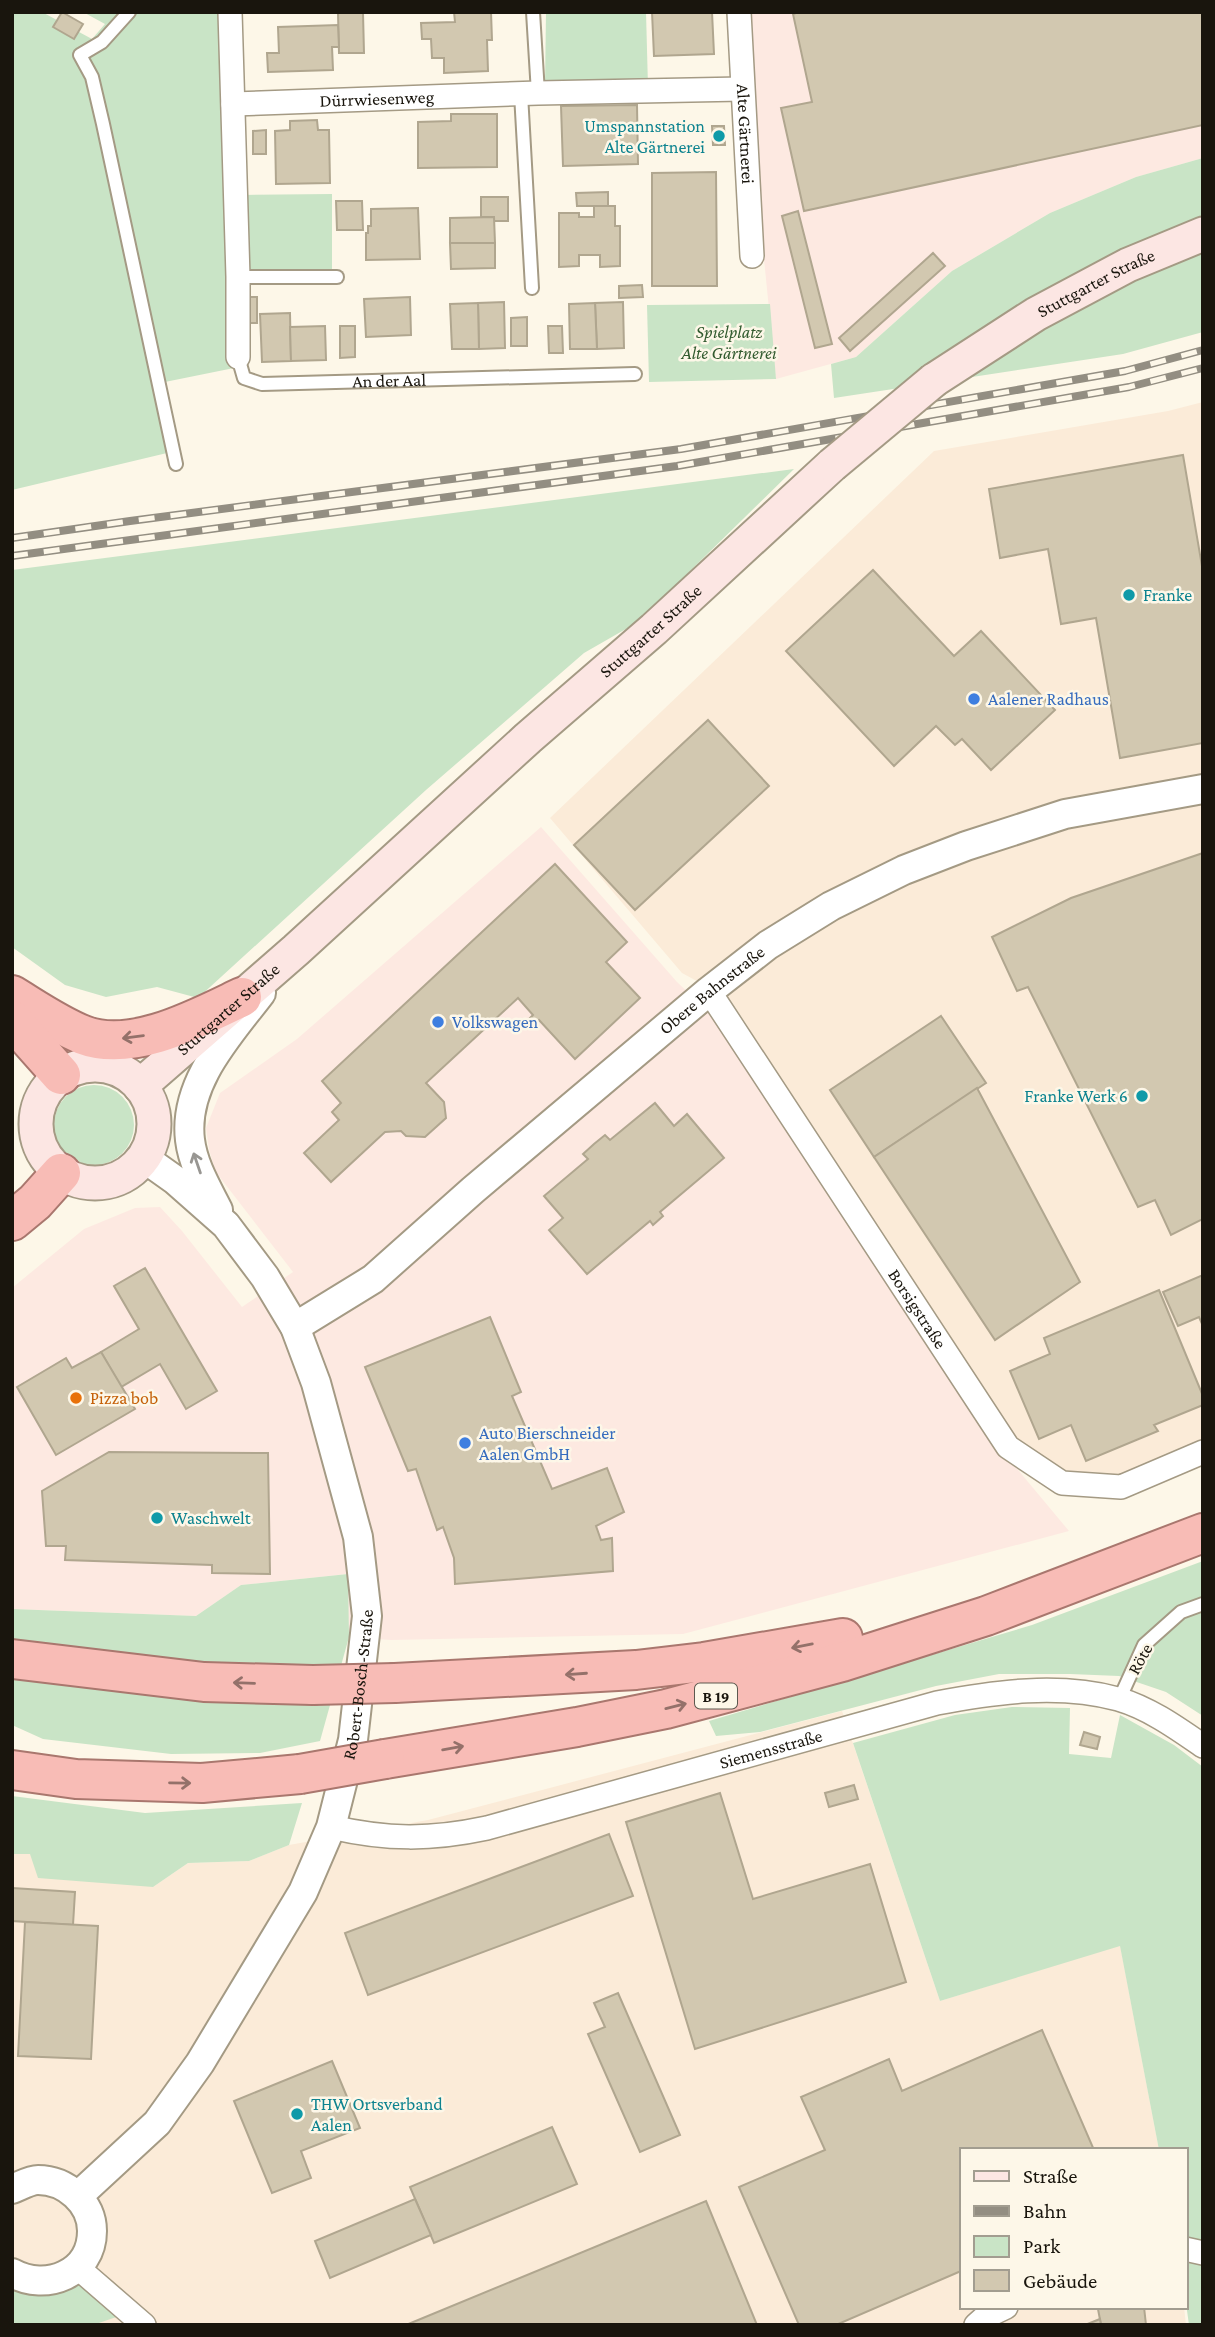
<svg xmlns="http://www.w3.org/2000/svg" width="1215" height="2337" font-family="'Crimson Pro',serif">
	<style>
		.commercial { fill: #fde9e1 }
		.industrial { fill: #fbebd8 }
		.green { fill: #c9e4c6 }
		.building { fill: #d2c8b0; stroke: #b0a68f; stroke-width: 2 }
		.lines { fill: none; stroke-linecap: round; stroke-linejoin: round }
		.service-casing { stroke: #a49a84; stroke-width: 16 }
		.minor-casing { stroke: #a49a84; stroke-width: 26 }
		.tertiary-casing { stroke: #a49a84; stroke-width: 32 }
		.secondary-casing { stroke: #a49a84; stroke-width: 37 }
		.trunk-casing { stroke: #a9776e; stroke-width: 42 }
		.service { stroke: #fff; stroke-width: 12 }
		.minor { stroke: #fff; stroke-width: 23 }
		.tertiary { stroke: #fff; stroke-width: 28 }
		.secondary { stroke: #fce6e3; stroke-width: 33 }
		.trunk { stroke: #f8bcb6; stroke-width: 38 }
		.rail-casing { stroke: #938e82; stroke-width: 8 }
		.rail { stroke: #fdf7e8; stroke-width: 5; stroke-dasharray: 16; stroke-linecap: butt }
		.secondary-bridge-casing { stroke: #a49a84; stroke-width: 37; stroke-linecap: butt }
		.trunk-bridge-casing { stroke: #a9776e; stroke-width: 42; stroke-linecap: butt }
		.secondary-bridge { stroke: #fce6e3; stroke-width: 33 }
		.trunk-bridge { stroke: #f8bcb6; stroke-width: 38 }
		.oneway { stroke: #94716a }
		.oneway2 { stroke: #989692 }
		.culture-dot { fill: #0f9aa8; stroke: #fdf7e8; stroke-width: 2.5 }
		.shop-dot { fill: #3f7fe0; stroke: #fdf7e8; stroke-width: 2.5 }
		.food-dot { fill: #e8710a; stroke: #fdf7e8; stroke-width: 2.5 }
		.labels { text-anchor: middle; stroke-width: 5; stroke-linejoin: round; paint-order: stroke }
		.shield { fill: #fdf7e8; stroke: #5d594f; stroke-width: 2 }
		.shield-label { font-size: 16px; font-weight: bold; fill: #19150d }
		.street-label { font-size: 18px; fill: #19150d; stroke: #fdf7e8 }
		.culture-label { font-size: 18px; fill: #0d838f; stroke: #fdf7e8; text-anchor: start }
		.park-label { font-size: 18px; font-style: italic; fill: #325b2f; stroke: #fdf7e8 }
		.shop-label { font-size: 18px; fill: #366cbe; stroke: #fdf7e8; text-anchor: start }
		.food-label { font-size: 18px; fill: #c56008; stroke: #fdf7e8; text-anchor: start }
	</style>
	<rect width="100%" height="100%" fill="#fdf7e8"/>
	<!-- commercial -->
	<g class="commercial">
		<polygon points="751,12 1203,12 1203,158 1136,177 1050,213 952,271 856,357 776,379 764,259"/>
		<polygon points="541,827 677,982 713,1016 1003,1452 1069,1531 683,1634 391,1640 349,1637 347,1574 241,1585 196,1616 12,1609 12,1288 84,1229 135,1208 160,1207 182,1231 242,1307 293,1272 215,1171 209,1149 206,1128 220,1093 297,1039"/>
	</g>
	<!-- industrial -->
	<g class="industrial">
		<polygon points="1203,402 1203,1443 1118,1476 1066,1476 1016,1442 730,999 682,973 550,818 934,451 1168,411"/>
		<polygon points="842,1711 940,2001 1120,1945 1159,2150 961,2150 961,2307 1184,2307 1186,2325 12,2325 12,1854 30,1854 153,1887 188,1863 249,1861 289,1845 428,1820"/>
	</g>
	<!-- green -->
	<g class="green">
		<polygon points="12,12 42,12 92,39 105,24 83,12 220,12 234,368 155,384 167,453 12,490"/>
		<polygon points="546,12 646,12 648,87 545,86"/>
		<polygon points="1203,158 1203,332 1123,354 834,398 831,364 856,357 952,271 1050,213 1136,177"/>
		<polygon points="332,194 332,271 244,272 242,195"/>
		<polygon points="770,304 776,379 649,382 647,305"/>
		<polygon points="794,469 638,622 584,653 426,790 198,998 157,987 106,997 65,985 12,947 12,570"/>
		<circle cx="94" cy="1125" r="40"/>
		<polygon points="1203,1561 1203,1716 1166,1692 1119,1676 1070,1674 999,1674 936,1686 760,1732 716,1736 709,1721 1032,1625"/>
		<polygon points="348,1574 349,1637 320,1741 260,1753 171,1754 43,1739 12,1725 12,1609 196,1616 241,1585"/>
		<polygon points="1012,1707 1070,1708 1069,1754 1111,1758 1120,1715 1174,1745 1203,1767 1203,2325 1189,2325 1185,2296 1185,2150 1159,2150 1120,1946 940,2001 853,1743 955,1715"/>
		<polygon points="12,1796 145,1813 302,1803 289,1845 249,1861 188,1863 153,1887 38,1878 30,1854 12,1854"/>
		<polygon points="77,2267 128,2313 93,2325 12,2325 12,2273"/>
	</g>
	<!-- building -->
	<g class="building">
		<polygon points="62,12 83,24 74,39 53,27"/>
		<polygon points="454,12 491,12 492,40 487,40 488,71 444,73 444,58 432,58 431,39 422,39 421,23 455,22"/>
		<polygon points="652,12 712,12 714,54 654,56"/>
		<polygon points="799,12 1203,12 1203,125 804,211 781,108 812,102 793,14"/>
		<polygon points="338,13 363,13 364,53 339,53"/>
		<polygon points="338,25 339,47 332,47 333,70 268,72 267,53 279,53 278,27"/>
		<polygon points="637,105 638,164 563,166 561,106"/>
		<polygon points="451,114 497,114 497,167 418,168 418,122 451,121"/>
		<polygon points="317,120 318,130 329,130 330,183 276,184 275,131 290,130 290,121"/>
		<polygon points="712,126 724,126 725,145 713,145"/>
		<polygon points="266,130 266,154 253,154 253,131"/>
		<polygon points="716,172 717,286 652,286 652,173"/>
		<polygon points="608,192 608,206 577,206 576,193"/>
		<polygon points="481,197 508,197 508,221 494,221 494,217 481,217"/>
		<polygon points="336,201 362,201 363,230 337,230"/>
		<polygon points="594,206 615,206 615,226 620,226 620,266 600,267 600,255 579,255 579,266 559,267 559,213 579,213 579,217 594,217"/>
		<polygon points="418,208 420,259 366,260 366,233 368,233 368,226 371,226 371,209"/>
		<polygon points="798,211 832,344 815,348 782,216"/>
		<polygon points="494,217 495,243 450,243 450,218"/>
		<polygon points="450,243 495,243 495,268 451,269"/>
		<polygon points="933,253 945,266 850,351 839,338"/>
		<polygon points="642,285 643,297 619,298 619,286"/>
		<rect x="247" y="297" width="10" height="26"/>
		<polygon points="410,297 411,335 366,337 364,299"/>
		<polygon points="504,302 505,348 479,349 478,303"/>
		<polygon points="623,302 624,348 597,349 595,303"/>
		<polygon points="478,303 479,349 452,349 450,304"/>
		<polygon points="595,303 597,349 570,349 569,304"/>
		<polygon points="290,313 291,361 262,362 260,314"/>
		<polygon points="527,317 527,346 511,346 511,318"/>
		<polygon points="325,326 326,360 291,361 290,327"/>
		<polygon points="340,326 355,326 355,357 340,358"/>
		<polygon points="548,326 562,326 563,353 549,353"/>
		<polygon points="1183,455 1203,572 1203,743 1120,758 1096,618 1061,624 1048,549 1000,558 989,489"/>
		<polygon points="873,570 954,656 981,631 1055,710 991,770 962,739 955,745 936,726 894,766 786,651"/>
		<polygon points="708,720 769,786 635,910 574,845"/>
		<polygon points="1203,853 1203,1219 1171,1235 1155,1200 1138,1207 1028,987 1017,991 992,937 1071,898"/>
		<polygon points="555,864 627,942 606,962 640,998 575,1059 539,1020 535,1024 530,1018 533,1015 518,998 426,1083 444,1102 446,1118 425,1137 406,1136 401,1131 385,1132 331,1182 304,1153 339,1120 332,1112 341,1103 322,1081"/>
		<polygon points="941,1016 986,1083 874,1157 830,1090"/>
		<polygon points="977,1088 1080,1282 995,1340 874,1157"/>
		<polygon points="655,1103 674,1126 687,1114 724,1158 660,1212 663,1216 653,1225 650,1221 587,1274 549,1230 563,1218 544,1196 588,1159 583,1154 594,1144 605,1135 610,1140"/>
		<polygon points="145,1268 217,1391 186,1409 160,1364 121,1387 101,1352 139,1329 114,1286"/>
		<polygon points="1203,1275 1203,1326 1199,1317 1178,1326 1163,1292"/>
		<polygon points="1159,1290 1203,1396 1203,1405 1154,1425 1158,1431 1086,1461 1071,1425 1039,1439 1010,1371 1050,1354 1044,1338"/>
		<polygon points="490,1317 521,1392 512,1396 552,1489 607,1468 624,1512 596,1526 601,1540 612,1538 613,1571 455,1584 454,1558 443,1527 437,1530 416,1469 408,1471 365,1367"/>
		<polygon points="101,1352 135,1409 56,1455 17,1387 66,1358 72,1368"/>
		<polygon points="109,1452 268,1453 270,1574 212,1573 212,1565 65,1560 66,1546 46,1546 42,1491"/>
		<polygon points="1084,1732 1100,1737 1097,1749 1080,1745"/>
		<polygon points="854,1785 858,1799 829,1807 825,1793"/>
		<polygon points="720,1793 753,1899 870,1864 906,1982 695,2049 626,1822"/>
		<polygon points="609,1834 633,1896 368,1995 345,1933"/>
		<polygon points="12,1888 75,1892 73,1925 12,1921"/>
		<polygon points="25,1922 98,1926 91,2059 18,2056"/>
		<polygon points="618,1993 680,2135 640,2152 588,2034 605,2027 594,2003"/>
		<polygon points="1042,2030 1094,2150 961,2150 961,2271 836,2325 799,2325 739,2187 825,2150 801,2097 889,2059 902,2091"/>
		<polygon points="332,2061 360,2128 301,2151 311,2178 272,2193 234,2101"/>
		<polygon points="552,2127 577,2184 434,2243 410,2187"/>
		<polygon points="415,2199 431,2235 330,2278 315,2241"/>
		<polygon points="706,2201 757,2325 406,2325"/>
		<polygon points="1102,2307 1144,2307 1146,2325 1101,2325 1098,2309"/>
		<polygon points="1100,2319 1101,2325 1085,2325"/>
	</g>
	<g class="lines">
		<!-- service casing -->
		<g class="service-casing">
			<g id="service">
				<polyline points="129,12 102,42 80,55 92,77 103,124 176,464"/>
				<polyline points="533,12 538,93"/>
				<polyline points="521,94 532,288"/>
				<polyline points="238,277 337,277"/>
				<path id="s1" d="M238,357L244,378L262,384L635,374"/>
				<polyline points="1119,1700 1144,1645 1181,1612 1203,1604"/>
			</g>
		</g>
		<!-- minor casing -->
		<g class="minor-casing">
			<g id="minor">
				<polyline points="230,12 238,277 238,357"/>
				<path id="s2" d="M739,12L752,256"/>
				<path id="s3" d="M233,104L538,93L742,89"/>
				<path id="s4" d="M709,991L1008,1447L1062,1483L1121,1487L1203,1452"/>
				<path id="s5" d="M331,1827C387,1840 431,1840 487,1828L937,1703C996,1692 1058,1683 1118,1699C1149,1708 1177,1728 1203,1746"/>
				<polyline points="1185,2249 1203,2253"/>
				<polyline points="77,2267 144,2325"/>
				<polyline points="976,2325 985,2317 1006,2307"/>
			</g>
		</g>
		<!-- tertiary casing -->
		<g class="tertiary-casing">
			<g id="tertiary">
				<path d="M218,1210C207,1188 193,1165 190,1140C183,1083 229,1035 261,993"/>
				<path id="s6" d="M295,1327L373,1279L473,1190L709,991L768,945L831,906L904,870L966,846L1065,814L1203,789"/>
				<path d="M12,2189C20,2186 30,2180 38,2180C66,2180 92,2203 92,2231C92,2274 46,2292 12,2273"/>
				<path id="s7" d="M78,2196L157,2123L200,2063L303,1892L331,1827L353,1740L367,1616L358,1537L316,1383L295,1327L265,1277L226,1225L175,1180L144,1158"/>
			</g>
		</g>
		<!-- secondary casing -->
		<g class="secondary-casing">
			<g id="secondary">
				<path id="s8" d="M934,380L1036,314L1128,265L1203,234"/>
				<circle cx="95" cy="1124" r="59"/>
				<path id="s9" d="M140,1086L296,950L528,738L654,629L832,465"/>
			</g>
		</g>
		<!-- trunk casing -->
		<g class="trunk-casing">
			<g id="trunk">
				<path d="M12,995C35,1009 58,1025 83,1035C132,1054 198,1018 242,997"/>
				<polyline points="12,1020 61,1075"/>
				<polyline points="12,1221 35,1202 61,1173"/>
				<polyline points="12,1659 204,1682 313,1685"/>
				<polyline points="395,1683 636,1670 704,1662 843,1638"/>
				<polyline points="385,1759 577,1727 666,1709 842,1662 986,1616 1203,1533"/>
				<polyline points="12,1770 76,1779 202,1783 300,1774"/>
			</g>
		</g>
		<!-- service -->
		<use href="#service" class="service"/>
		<!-- minor -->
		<use href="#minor" class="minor"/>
		<!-- tertiary -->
		<use href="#tertiary" class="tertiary"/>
		<!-- secondary -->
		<use href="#secondary" class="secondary"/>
		<!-- trunk -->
		<use href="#trunk" class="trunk"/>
		<!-- rail casing -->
		<g class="rail-casing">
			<g id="rail">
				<polyline points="12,538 130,521 681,449 1125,371 1203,350"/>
				<polyline points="12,556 677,466 1129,387 1203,368"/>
			</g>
		</g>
		<!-- rail -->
		<use href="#rail" class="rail"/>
		<!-- secondary-bridge casing -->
		<g class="secondary-bridge-casing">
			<polyline id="secondary-bridge" points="832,465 934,380"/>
		</g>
		<!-- trunk-bridge casing -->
		<g class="trunk-bridge-casing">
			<g id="trunk-bridge">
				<polyline points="313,1685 395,1683"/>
				<polyline points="300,1774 385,1759"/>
			</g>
		</g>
		<!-- secondary-bridge -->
		<use href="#secondary-bridge" class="secondary-bridge"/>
		<!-- trunk-bridge -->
		<use href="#trunk-bridge" class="trunk-bridge"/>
	</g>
	<!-- one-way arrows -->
	<defs><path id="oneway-shaft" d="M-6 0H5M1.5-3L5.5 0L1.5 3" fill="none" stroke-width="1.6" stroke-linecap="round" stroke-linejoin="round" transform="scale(1.75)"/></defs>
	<g class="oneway">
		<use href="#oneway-shaft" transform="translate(133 1037) rotate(173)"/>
		<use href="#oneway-shaft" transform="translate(802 1646) rotate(169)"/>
		<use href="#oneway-shaft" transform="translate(576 1674) rotate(176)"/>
		<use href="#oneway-shaft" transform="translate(244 1683) rotate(-178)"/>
		<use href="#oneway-shaft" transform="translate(676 1706) rotate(-14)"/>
		<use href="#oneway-shaft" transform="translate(453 1748) rotate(-10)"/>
		<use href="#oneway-shaft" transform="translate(180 1783) rotate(1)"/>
	</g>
	<use class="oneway2" href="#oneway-shaft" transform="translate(197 1163) rotate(-109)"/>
	<!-- markers -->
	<g class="culture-dot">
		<circle cx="719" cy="136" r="7"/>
		<circle cx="1129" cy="595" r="7"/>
		<circle cx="1142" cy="1096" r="7"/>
		<circle cx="157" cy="1518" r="7"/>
		<circle cx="297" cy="2114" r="7"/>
	</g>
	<g class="shop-dot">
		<circle cx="974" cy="699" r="7"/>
		<circle cx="438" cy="1022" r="7"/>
		<circle cx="465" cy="1443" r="7"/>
	</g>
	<circle class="food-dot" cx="76" cy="1398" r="7"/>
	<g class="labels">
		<!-- shield labels -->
		<rect class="shield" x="695" y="1683.5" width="42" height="25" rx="5"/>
		<g class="shield-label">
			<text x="716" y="1702">B 19</text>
		</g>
		<!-- street labels -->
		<g class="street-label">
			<text dy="6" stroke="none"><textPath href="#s3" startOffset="144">Dürrwiesenweg</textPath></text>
			<text dy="6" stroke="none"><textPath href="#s2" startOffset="122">Alte Gärtnerei</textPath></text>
			<text dy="6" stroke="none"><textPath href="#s8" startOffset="189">Stuttgarter Straße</textPath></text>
			<text dy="6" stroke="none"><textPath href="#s1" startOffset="168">An der Aal</textPath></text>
			<text dy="6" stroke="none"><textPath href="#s9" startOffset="684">Stuttgarter Straße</textPath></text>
			<text dy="6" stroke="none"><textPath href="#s6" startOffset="537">Obere Bahnstraße</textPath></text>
			<text dy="6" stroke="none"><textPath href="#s9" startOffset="117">Stuttgarter Straße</textPath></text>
			<text dy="6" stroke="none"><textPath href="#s4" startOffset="380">Borsigstraße</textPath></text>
			<text transform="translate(1140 1659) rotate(-61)" y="6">Röte</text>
			<text dy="6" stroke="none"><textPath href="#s7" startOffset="597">Robert-Bosch-Straße</textPath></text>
			<text dy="6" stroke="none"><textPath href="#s5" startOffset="452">Siemensstraße</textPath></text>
		</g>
		<!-- culture labels -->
		<g class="culture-label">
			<text x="705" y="132" text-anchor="end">Umspannstation<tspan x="705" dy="21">Alte Gärtnerei</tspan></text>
			<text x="1143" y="601">Franke</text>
			<text x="1128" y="1102" text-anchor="end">Franke Werk 6</text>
			<text x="171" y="1524">Waschwelt</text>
			<text x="311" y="2110">THW Ortsverband<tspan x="311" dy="21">Aalen</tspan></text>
		</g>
		<!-- park labels -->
		<g class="park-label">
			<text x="729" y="338">Spielplatz<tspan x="729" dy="21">Alte Gärtnerei</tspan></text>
		</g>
		<!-- shop labels -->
		<g class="shop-label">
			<text x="988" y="705">Aalener Radhaus</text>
			<text x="452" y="1028">Volkswagen</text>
			<text x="479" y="1439">Auto Bierschneider<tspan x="479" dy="21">Aalen GmbH</tspan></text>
		</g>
		<!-- food labels -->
		<g class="food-label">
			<text x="90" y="1404">Pizza bob</text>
		</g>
	</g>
	<!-- border -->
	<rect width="1215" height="2337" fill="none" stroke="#19150d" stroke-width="28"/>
	<!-- legend -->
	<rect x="960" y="2148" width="228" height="161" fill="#fdf7e8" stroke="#a29d90" stroke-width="2"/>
	<rect x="974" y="2171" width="35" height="10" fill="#fce6e3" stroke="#a29d90" stroke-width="2"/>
	<text x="1023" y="2183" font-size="21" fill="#19150d">Straße</text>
	<rect x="974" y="2206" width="35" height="10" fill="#938e82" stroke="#a29d90" stroke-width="2"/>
	<text x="1023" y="2218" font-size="21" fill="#19150d">Bahn</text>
	<rect x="974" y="2236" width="35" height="21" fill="#c9e4c6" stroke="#a29d90" stroke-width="2"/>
	<text x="1023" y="2253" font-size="21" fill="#19150d">Park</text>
	<rect x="974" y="2270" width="35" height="21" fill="#d2c8b0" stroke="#a29d90" stroke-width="2"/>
	<text x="1023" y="2288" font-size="21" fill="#19150d">Gebäude</text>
</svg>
